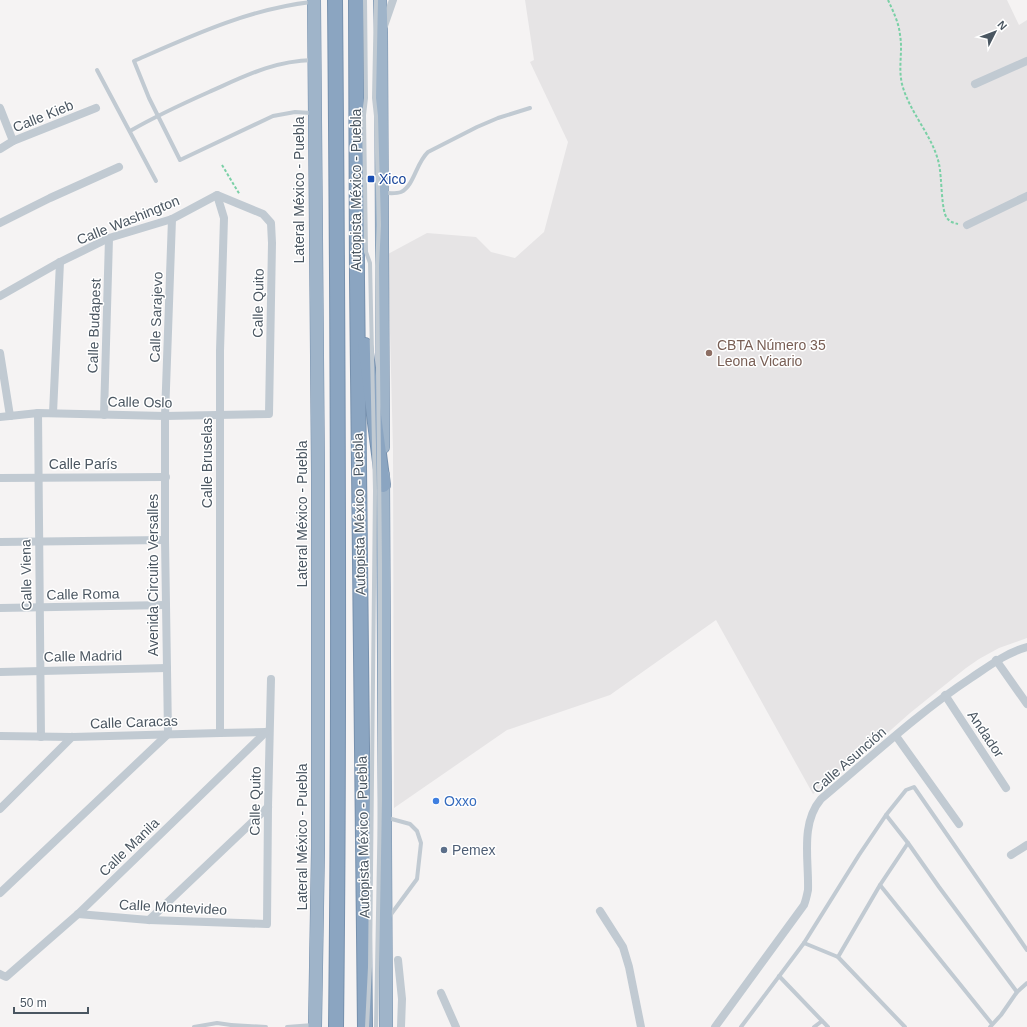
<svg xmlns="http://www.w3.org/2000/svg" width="1027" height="1027" font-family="Arial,sans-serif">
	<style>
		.education { fill: #e6e4e5 }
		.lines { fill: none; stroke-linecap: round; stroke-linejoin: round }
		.trunk-casing { stroke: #7690ad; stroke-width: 14 }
		.motorway-casing { stroke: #7690ad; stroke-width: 16 }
		.path { stroke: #7ad0a6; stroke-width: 2; stroke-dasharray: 3 2; stroke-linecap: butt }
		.service { stroke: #c1cad2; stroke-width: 4 }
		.minor { stroke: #c1cad2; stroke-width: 8 }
		.trunk { stroke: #9fb4c9; stroke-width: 13 }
		.motorway { stroke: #8ba5c1; stroke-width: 14 }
		.service-bridge { stroke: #c1cad2; stroke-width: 4 }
		.transit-dot { fill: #1a4fb4; stroke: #fff; stroke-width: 1.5 }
		.education-dot { fill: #8d6e63; stroke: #fff; stroke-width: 1.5 }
		.shop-dot { fill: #3f7fe0; stroke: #fff; stroke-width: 1.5 }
		.service-dot { fill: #5c6f8a; stroke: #fff; stroke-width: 1.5 }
		.labels { text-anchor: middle; stroke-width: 3; stroke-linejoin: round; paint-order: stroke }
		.street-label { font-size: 14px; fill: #4a5661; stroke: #fff }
		.transit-label { font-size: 14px; fill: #164399; stroke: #fff; text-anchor: start }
		.education-label { font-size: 14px; fill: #785e54; stroke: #fff; text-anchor: start }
		.shop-label { font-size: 14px; fill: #366cbe; stroke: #fff; text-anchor: start }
		.service-label { font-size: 14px; fill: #4e5e75; stroke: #fff; text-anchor: start }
	</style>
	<rect width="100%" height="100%" fill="#f5f3f3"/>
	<!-- education -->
	<polygon class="education" points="525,0 1007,0 1019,25 1027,20 1027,638 999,648 979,659 966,668 910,713 874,745 813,794 716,620 610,695 507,730 394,808 393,449 388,254 427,233 476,237 491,252 515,258 544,232 568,142 530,62 534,60"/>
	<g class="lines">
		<!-- trunk casing -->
		<g class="trunk-casing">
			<g id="trunk">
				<polyline points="314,0 318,474 318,848 315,1027"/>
				<polyline points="380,0 381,33 383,447"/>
				<polyline points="383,475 386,1027"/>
			</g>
		</g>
		<!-- motorway casing -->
		<g class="motorway-casing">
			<g id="motorway">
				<path d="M335,0C338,342 340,685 336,1027"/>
				<polyline points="356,0 357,280 365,1027"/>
				<polyline points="365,345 383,485"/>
			</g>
		</g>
		<!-- path -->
		<g class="path">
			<path d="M888,0C893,11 899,23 900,35C903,51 898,67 902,84C909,112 933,136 939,164C942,177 941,211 947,218C950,222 954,223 958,224"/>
			<polyline points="222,165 240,195"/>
		</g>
		<!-- service -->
		<g class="service">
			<path d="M311,2C249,9 191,36 134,61L149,98L180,160L273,116L295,112L312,113"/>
			<polyline points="97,70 156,181"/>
			<path d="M130,131C156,116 182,104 209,92C245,76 273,61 313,60"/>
			<path d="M384,193C389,193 396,194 401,192C414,186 416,163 428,152L477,127L498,118L530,108"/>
			<polyline points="886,815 908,843 939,887 1017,992"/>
			<polyline points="388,818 410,824 417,831 421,843 417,879 389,917"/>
			<polyline points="880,885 992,1024"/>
			<polyline points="804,943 838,957 905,1027"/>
			<polyline points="838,957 880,885 908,843"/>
			<polyline points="779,976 828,1027"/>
			<polyline points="231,1025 266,1027"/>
			<polyline points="194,1027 217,1023 231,1025 231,1027"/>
			<polyline points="287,1027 313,1025"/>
			<polyline points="741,1027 804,943 859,855 886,815 906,790 914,787 1027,950"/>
			<polyline points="814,1027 822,1021"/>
			<polyline points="990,1027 1001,1015 1017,992 1027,983"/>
		</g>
		<!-- minor -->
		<g class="minor">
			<polyline points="384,26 393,0"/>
			<polyline points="975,84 1027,61"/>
			<polyline points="0,108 13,141"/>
			<polyline points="0,149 13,141 96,108"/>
			<polyline points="217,195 224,218 220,351 220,733"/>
			<polyline points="0,223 50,198 119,167"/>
			<polyline points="967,225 1027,196"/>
			<polyline points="0,296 60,262 109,238 172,219 217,195 263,214 271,223 272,243 269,414 165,416 38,413 0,417"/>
			<polyline points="0,353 10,416"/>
			<polyline points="38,413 41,737"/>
			<polyline points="53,413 60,262"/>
			<polyline points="104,415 109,238"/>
			<polyline points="0,478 166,477"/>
			<polyline points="0,542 165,540"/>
			<polyline points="0,608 166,605"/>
			<polyline points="996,660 1027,704"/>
			<polyline points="0,672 167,668"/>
			<polyline points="945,695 1006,788"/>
			<polyline points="0,736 72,737 220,733 267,732"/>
			<polyline points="896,736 959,824"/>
			<polyline points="0,809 72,737"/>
			<polyline points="1011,855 1027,845"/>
			<polyline points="0,893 168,734 165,540 165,416 172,219"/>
			<polyline points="600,911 623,947 629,967 641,1027"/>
			<polyline points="78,914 149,920 267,924 268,807 271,679"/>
			<polyline points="149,920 268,807"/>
			<polyline points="398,960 402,999 401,1027"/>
			<polyline points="0,974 6,977 78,914 266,732"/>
			<polyline points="441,993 456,1027"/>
			<path d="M715,1027L804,905C806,900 807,895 808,890C809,860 800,824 821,799C870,758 918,713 971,678C989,666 1006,653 1027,647"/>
		</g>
		<!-- trunk -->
		<use href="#trunk" class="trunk"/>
		<!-- motorway -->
		<use href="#motorway" class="motorway"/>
		<!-- service-bridge -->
		<g class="service-bridge">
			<polyline points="365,0 366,98 364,115 366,252 370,263 375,491 370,967 367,1027"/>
			<polyline points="376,0 374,98 376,116 379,225 377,266 380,563 380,800 376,1027"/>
		</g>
	</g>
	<!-- markers -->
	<rect class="transit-dot" x="367" y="175" width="8" height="8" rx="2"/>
	<circle class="education-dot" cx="709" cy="353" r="4"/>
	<circle class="shop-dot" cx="436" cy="801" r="4"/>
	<circle class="service-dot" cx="444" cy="850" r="4"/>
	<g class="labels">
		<!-- street labels -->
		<g class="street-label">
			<text transform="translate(43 116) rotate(-22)" y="5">Calle Kieb</text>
			<text transform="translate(299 190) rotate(-90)" y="5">Lateral México - Puebla</text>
			<text transform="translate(356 190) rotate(-90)" y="5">Autopista México - Puebla</text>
			<text transform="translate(128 220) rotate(-22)" y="5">Calle Washington</text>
			<text transform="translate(258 303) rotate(-89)" y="5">Calle Quito</text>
			<text transform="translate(156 317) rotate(-88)" y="5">Calle Sarajevo</text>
			<text transform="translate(94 326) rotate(-88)" y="5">Calle Budapest</text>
			<text transform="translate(140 402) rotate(1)" y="5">Calle Oslo</text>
			<text transform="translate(207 463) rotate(-90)" y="5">Calle Bruselas</text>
			<text x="83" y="469">Calle París</text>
			<text transform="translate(302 514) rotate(-90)" y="5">Lateral México - Puebla</text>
			<text transform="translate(359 514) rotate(-91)" y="5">Autopista México - Puebla</text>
			<text transform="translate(26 575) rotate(-91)" y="5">Calle Viena</text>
			<text transform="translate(153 575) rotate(-90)" y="5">Avenida Circuito Versalles</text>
			<text transform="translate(83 594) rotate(-1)" y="5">Calle Roma</text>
			<text transform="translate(83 656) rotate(-1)" y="5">Calle Madrid</text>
			<text transform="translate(134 722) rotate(-2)" y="5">Calle Caracas</text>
			<text transform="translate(986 734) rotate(56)" y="5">Andador</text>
			<text transform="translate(849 760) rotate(-41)" y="5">Calle Asunción</text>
			<text transform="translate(255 801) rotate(-89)" y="5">Calle Quito</text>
			<text transform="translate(302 837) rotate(-90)" y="5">Lateral México - Puebla</text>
			<text transform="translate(363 837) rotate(-91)" y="5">Autopista México - Puebla</text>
			<text transform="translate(129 847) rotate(-44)" y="5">Calle Manila</text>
			<text transform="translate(173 907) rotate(3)" y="5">Calle Montevideo</text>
		</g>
		<!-- transit labels -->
		<g class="transit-label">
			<text x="379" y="184">Xico</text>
		</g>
		<!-- education labels -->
		<g class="education-label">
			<text x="717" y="350">CBTA Número 35<tspan x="717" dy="16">Leona Vicario</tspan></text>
		</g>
		<!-- shop labels -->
		<g class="shop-label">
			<text x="444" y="806">Oxxo</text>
		</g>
		<!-- service labels -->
		<g class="service-label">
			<text x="452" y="855">Pemex</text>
		</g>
	</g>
	<!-- north arrow -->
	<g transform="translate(995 32) rotate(48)" stroke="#ffffff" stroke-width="3" paint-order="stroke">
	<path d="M0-3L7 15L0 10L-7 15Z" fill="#4a5661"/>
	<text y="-6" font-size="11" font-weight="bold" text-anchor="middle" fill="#4a5661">N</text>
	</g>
	<!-- scale -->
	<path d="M14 1007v6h74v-6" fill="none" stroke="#4a5661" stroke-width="2"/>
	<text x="20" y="1007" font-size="12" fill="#4a5661" stroke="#ffffff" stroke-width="3" paint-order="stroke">50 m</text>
</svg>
